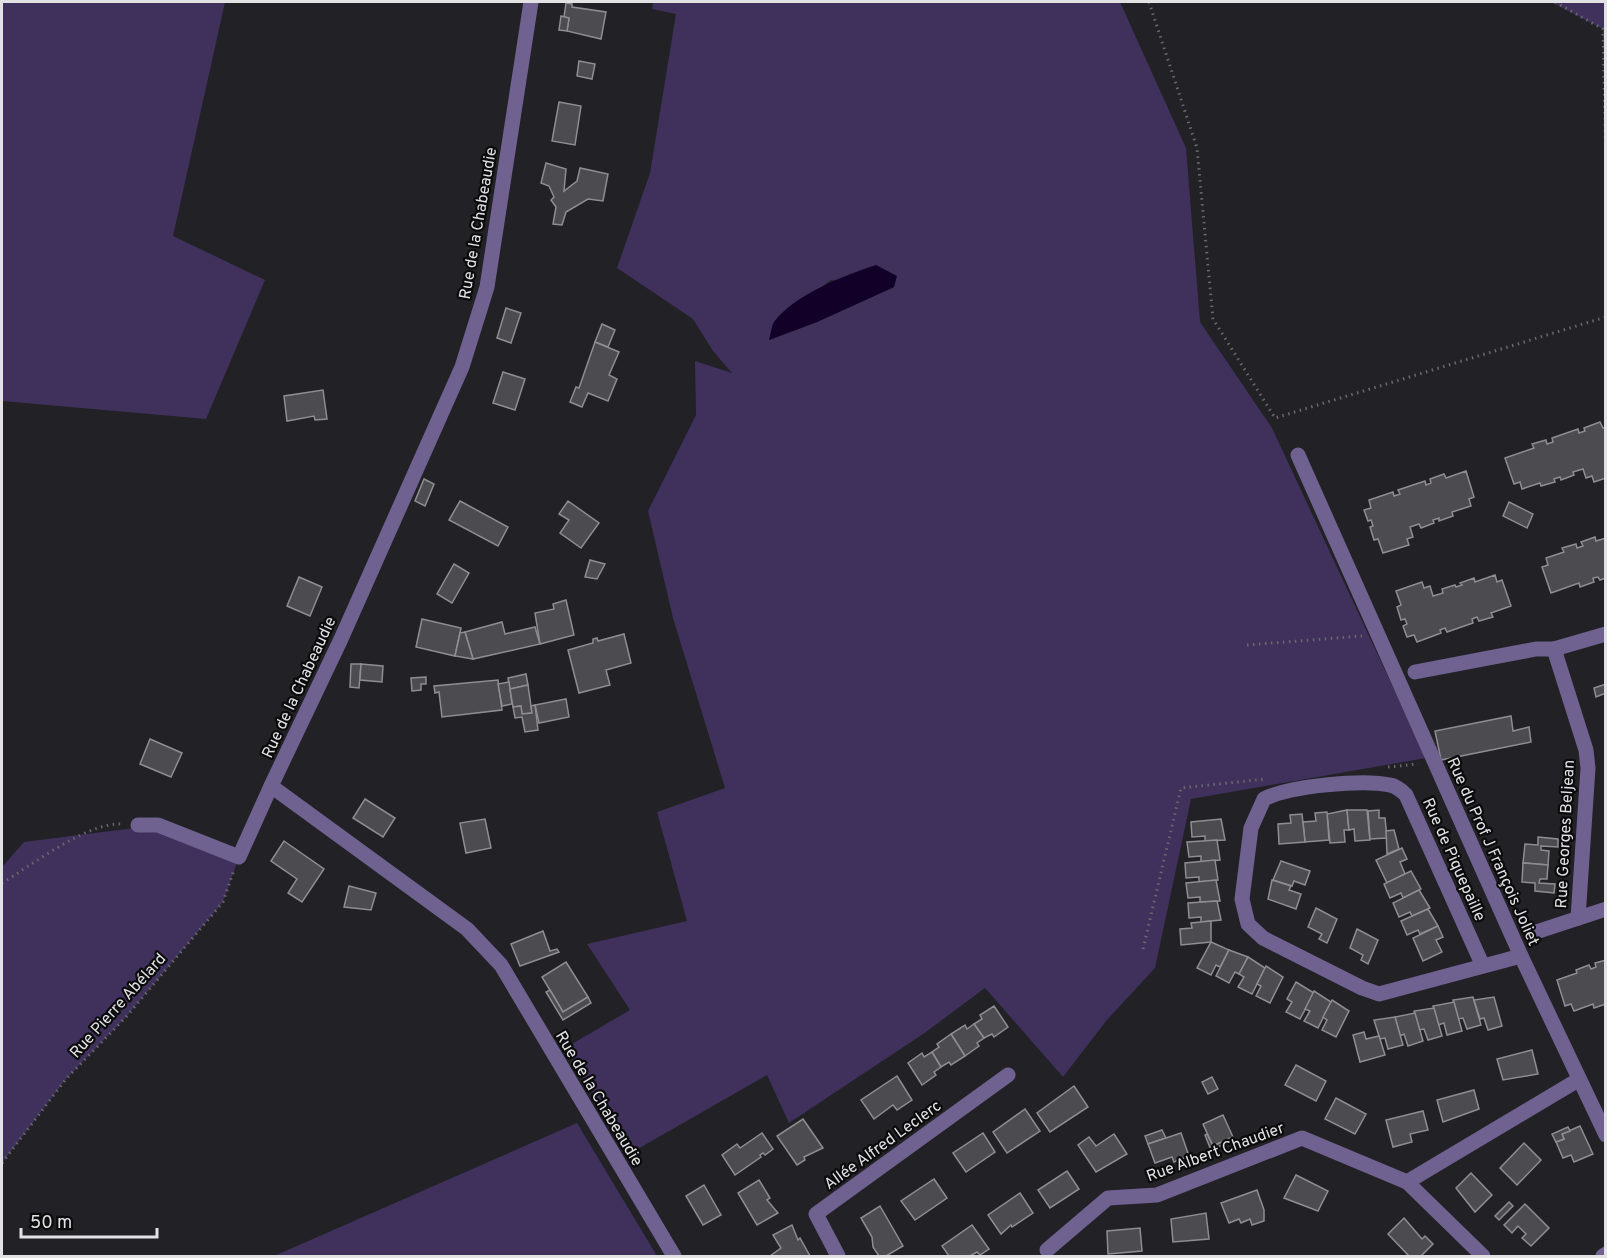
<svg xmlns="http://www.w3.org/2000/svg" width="1607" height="1258" font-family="Overpass,sans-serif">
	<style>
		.green { fill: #3f315c; fill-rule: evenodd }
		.water { fill: #120029 }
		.building { fill: #4c4b50; stroke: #8f8d93; stroke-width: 1.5 }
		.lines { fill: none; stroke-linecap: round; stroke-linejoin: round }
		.path { stroke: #69686c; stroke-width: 3; stroke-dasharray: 1.5 4.5; stroke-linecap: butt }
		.minor { stroke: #6f6190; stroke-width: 15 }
		.labels { text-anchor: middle; stroke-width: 4.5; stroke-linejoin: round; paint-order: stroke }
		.street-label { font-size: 16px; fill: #e2e1e4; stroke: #0b0b0c }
	</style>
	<rect width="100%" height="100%" fill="#222125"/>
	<!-- green -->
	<g class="green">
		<polygon points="2,2 225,2 173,236 265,280 206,419 2,401"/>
		<path d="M653,2H1120L1186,148L1200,322L1272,428L1426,758L1191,799L1155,968L1106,1021L1063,1077L985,988L926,1032L789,1123L767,1075L629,1154L565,1048L630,1010L587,944L687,921L657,812L725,788L673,618L648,511L696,415L695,361L732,373L713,351L693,319L617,268L650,173L676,14L652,9ZM831,280L894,287L817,322L769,340L774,323Z"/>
		<polygon points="1551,2 1605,2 1605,167 1603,29"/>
		<polygon points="158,825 239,857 223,902 126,1017 66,1079 2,1163 2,867 24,842"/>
		<polygon points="577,1123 657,1256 274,1256"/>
	</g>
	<!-- water -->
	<path class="water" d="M876,265L897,276L894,287L817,322L769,340C771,335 771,326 774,322C794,295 845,275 876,265Z"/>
	<!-- building -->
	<g class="building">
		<polygon points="566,3 572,4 572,7 606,12 601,39 567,31 569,18 564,17"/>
		<polygon points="561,16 569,18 567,31 559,30"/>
		<polygon points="579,61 595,64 592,79 577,76"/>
		<polygon points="559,102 581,106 575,145 552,141"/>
		<polygon points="546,163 566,169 564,191 577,181 580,168 608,174 603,201 588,199 566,212 562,225 553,224 556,207 551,200 554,197 549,186 541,183"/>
		<polygon points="506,308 521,313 511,343 497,338"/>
		<polygon points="602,324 615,330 608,347 595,342"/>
		<polygon points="595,342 619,352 609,375 617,379 608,401 588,393 582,407 570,402 576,387 579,388"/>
		<polygon points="503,372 525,379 515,410 493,403"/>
		<polygon points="323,390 327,419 315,420 314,416 287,421 284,396"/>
		<polygon points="1600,422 1603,428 1606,427 1606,478 1594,482 1592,476 1586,478 1583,469 1573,472 1574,475 1561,480 1560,477 1554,479 1555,482 1541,486 1540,483 1522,489 1520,482 1514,484 1505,458 1534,448 1532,444 1546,440 1547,444 1553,442 1552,438 1578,429 1579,433 1585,431 1584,428"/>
		<polygon points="1466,471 1474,497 1469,499 1471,506 1452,512 1453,516 1439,521 1439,518 1433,520 1434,523 1421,528 1419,524 1410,527 1413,537 1407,539 1409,545 1383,553 1378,539 1374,540 1370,527 1373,526 1371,520 1368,521 1364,510 1371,508 1369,500 1393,492 1394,496 1400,494 1398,490 1425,481 1426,485 1431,483 1430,479 1444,474 1446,478"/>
		<polygon points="424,479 434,484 425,506 415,501"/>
		<polygon points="460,501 508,527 498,546 449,520"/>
		<polygon points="568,501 599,523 581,548 560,533 569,520 559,514"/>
		<polygon points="1509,502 1533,514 1527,528 1503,516"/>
		<polygon points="1595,537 1596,541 1606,538 1606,578 1600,580 1598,577 1593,578 1594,582 1580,587 1579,583 1551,593 1542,567 1548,565 1546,558 1564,552 1562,548 1576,544 1577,548 1583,546 1581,542"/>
		<polygon points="590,560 605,564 597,579 585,577"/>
		<polygon points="454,564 469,573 452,603 437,594"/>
		<polygon points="1495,575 1497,582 1502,580 1511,606 1491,613 1493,617 1479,621 1477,617 1472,619 1473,623 1447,632 1445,628 1440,630 1441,633 1417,642 1414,635 1407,637 1403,626 1407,624 1405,619 1401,620 1397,607 1401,605 1396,591 1422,582 1424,588 1430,586 1433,596 1443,593 1442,589 1455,585 1456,587 1462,585 1460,583 1474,578 1475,582"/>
		<polygon points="299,577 322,587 310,616 287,606"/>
		<polygon points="566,600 574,635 540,644 535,613 554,609 553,604"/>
		<polygon points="422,619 461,628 455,656 416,647"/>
		<polygon points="502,622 505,634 535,627 540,644 473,659 465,632"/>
		<polygon points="465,632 473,659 455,656 460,633"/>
		<polygon points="624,634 631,663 606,670 610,685 579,693 568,650 593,643 593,639 597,638 598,641"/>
		<polygon points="351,664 361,664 359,688 350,687"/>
		<polygon points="361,664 383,666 382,682 360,680"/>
		<polygon points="526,674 528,685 510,689 508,678"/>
		<polygon points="426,677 426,684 421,684 421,690 412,691 411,678"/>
		<polygon points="498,680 502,710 442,717 439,692 435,693 434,686"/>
		<polygon points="509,682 512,704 502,706 498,684"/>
		<polygon points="1606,684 1606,693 1596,697 1594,688"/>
		<polygon points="528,685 532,713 522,714 521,706 513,707 510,689"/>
		<polygon points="566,699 569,717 539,723 535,705"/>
		<polygon points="535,705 538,730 525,732 522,717 515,718 513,707 521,706 522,714 532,713 531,706"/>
		<polygon points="1511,716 1513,731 1529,727 1531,742 1441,760 1435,731"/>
		<polygon points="150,739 182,753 171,777 140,764"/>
		<polygon points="365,799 395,818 383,837 353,818"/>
		<polygon points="1347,810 1349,830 1344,830 1345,842 1330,843 1327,814"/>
		<polygon points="1347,810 1367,810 1370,840 1355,841 1354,829 1349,830"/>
		<polygon points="1379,810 1379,818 1385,818 1387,838 1370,839 1368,811"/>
		<polygon points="1327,812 1329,840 1305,842 1303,822 1316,821 1315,813"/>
		<polygon points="1302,814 1305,842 1279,844 1278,824 1291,823 1290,815"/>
		<polygon points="485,819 491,848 466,853 460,823"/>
		<polygon points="1221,819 1225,840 1205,841 1205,836 1192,837 1191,822"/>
		<polygon points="1394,830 1399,849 1387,854 1386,831"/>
		<polygon points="1538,837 1558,839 1558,847 1541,846 1541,850 1549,851 1548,865 1523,863 1525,844 1538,845"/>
		<polygon points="1217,840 1220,860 1201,862 1201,856 1189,857 1187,842"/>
		<polygon points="284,841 324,869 302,902 288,893 297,879 271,861"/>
		<polygon points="1402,848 1407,859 1400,862 1405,874 1387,883 1376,860"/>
		<polygon points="1215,860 1218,880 1199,882 1199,877 1186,878 1185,863"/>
		<polygon points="1281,861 1310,871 1305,885 1294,881 1292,886 1273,880"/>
		<polygon points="1523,863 1548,865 1547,879 1540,879 1539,883 1555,884 1554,893 1535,891 1535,883 1522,882"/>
		<polygon points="1411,871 1421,889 1403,898 1401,893 1390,898 1384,884"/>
		<polygon points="1216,880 1220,901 1200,902 1200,897 1188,898 1186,883"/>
		<polygon points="1272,880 1291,886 1289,890 1301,894 1296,909 1268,899"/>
		<polygon points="349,886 376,893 371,910 344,907"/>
		<polygon points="1419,890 1430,908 1412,916 1410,912 1399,917 1393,903"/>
		<polygon points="1217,901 1221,920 1201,922 1201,917 1189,918 1188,903"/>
		<polygon points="1316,908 1337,919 1327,943 1319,939 1322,934 1308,927"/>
		<polygon points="1428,909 1438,926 1420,934 1418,930 1407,935 1401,921"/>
		<polygon points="1211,921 1211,942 1181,945 1180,929 1192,928 1191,923"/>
		<polygon points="1438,926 1443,937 1436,940 1442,952 1423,961 1413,938"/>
		<polygon points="1357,929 1378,940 1368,964 1361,960 1363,955 1350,948"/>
		<polygon points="543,931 550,951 557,949 559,952 520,966 511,944"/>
		<polygon points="1211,942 1229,950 1220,967 1216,965 1211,975 1197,968"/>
		<polygon points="1229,950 1248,957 1239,974 1235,972 1229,983 1216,976"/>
		<polygon points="1248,957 1265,968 1252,994 1238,987 1244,977 1239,974"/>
		<polygon points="1606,960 1606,1004 1594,1008 1593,1004 1574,1011 1571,1004 1565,1006 1557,980 1577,973 1576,970 1589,965 1591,969 1596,967 1595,963"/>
		<polygon points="566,962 588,997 563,1012 542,977"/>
		<polygon points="1266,966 1283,977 1270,1003 1256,996 1261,986 1257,984"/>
		<polygon points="1296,982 1314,993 1300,1019 1286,1012 1292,1002 1287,999"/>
		<polygon points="550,990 563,1012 588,997 591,1003 563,1020 546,992"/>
		<polygon points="1314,991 1331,1002 1318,1028 1304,1021 1310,1011 1305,1009"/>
		<polygon points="1473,997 1481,1025 1467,1029 1463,1018 1458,1019 1453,1000"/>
		<polygon points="1494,997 1502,1026 1488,1030 1484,1018 1480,1019 1474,1000"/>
		<polygon points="1332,1000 1349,1011 1336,1037 1322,1030 1327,1020 1323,1017"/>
		<polygon points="1454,1002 1462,1031 1447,1035 1444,1023 1438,1025 1433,1006"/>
		<polygon points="994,1006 1008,1027 994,1037 992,1034 984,1038 974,1024 982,1019 980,1015"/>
		<polygon points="1434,1008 1442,1036 1428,1040 1424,1029 1419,1030 1414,1011"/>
		<polygon points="1415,1013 1423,1041 1408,1046 1404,1034 1400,1036 1395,1017"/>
		<polygon points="1395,1017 1403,1045 1388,1049 1385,1038 1380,1039 1379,1036 1374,1020"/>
		<polygon points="974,1024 984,1038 977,1043 979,1046 965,1056 951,1034 965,1025 967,1029"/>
		<polygon points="1364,1032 1366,1039 1379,1036 1385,1055 1360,1062 1353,1035"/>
		<polygon points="951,1034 965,1056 951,1065 949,1062 941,1067 932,1052 939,1047 937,1044"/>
		<polygon points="1532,1050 1538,1074 1503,1080 1497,1059"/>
		<polygon points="932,1052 941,1067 934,1072 936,1075 922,1085 908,1063 922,1053 924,1057"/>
		<polygon points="1296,1065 1326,1081 1316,1101 1285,1085"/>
		<polygon points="897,1076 912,1100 897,1110 893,1105 874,1119 861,1100"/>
		<polygon points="1212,1077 1218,1089 1208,1094 1202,1082"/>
		<polygon points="1074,1086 1088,1107 1050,1132 1037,1113"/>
		<polygon points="1474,1090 1479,1109 1443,1122 1437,1100"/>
		<polygon points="1336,1098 1366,1114 1355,1134 1325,1119"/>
		<polygon points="1025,1109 1040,1131 1007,1153 993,1132"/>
		<polygon points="1423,1111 1428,1130 1410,1134 1412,1142 1393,1147 1386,1120"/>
		<polygon points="1223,1115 1233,1137 1213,1146 1203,1124"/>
		<polygon points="803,1119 823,1148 804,1157 805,1160 797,1165 777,1136"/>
		<polygon points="1580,1126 1593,1154 1574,1162 1571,1155 1563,1158 1556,1142 1564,1139 1562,1134"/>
		<polygon points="1568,1127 1570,1131 1562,1134 1564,1139 1556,1142 1552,1134"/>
		<polygon points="1162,1130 1166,1138 1148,1144 1145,1136"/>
		<polygon points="762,1133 773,1149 765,1155 763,1153 760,1155 761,1157 735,1175 722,1155 737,1144 740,1148"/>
		<polygon points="983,1133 995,1152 966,1172 953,1153"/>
		<polygon points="1181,1133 1189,1156 1174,1162 1172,1157 1155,1163 1148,1144"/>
		<polygon points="1114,1134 1127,1154 1096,1172 1078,1145 1089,1137 1096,1146"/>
		<polygon points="1207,1134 1213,1146 1233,1137 1234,1140 1211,1150 1205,1135"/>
		<polygon points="1524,1143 1541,1160 1517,1185 1500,1168"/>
		<polygon points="1067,1171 1079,1189 1050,1208 1038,1190"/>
		<polygon points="1471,1173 1492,1195 1475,1212 1456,1188"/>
		<polygon points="1296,1175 1328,1191 1318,1211 1284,1198"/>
		<polygon points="934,1179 947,1198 915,1220 901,1201"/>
		<polygon points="759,1180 770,1198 767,1200 778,1213 757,1225 738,1193"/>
		<polygon points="704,1185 721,1215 703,1225 686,1196"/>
		<polygon points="1257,1190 1264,1210 1264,1221 1252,1225 1250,1219 1241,1223 1239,1219 1229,1223 1221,1203"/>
		<polygon points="1020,1193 1033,1213 1012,1227 1011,1225 1001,1234 988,1215"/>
		<polygon points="1509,1202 1513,1206 1499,1220 1495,1216"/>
		<polygon points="1525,1204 1549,1228 1531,1246 1522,1238 1526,1234 1518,1226 1512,1233 1504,1225"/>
		<polygon points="880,1206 903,1246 886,1256 879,1256 873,1247 872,1237 861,1218"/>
		<polygon points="1206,1213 1209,1239 1173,1242 1171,1219"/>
		<polygon points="1404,1218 1422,1239 1425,1236 1433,1244 1421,1256 1409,1256 1388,1234"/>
		<polygon points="792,1225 798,1240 800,1238 810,1256 770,1256 781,1248 773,1235"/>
		<polygon points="972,1225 989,1249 980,1255 977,1252 970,1256 949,1256 942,1246"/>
		<polygon points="1140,1228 1142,1251 1108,1254 1107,1231"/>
	</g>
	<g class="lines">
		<!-- path -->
		<g class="path">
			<polyline points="1149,2 1197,148 1213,319 1275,418 1606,317"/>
			<polyline points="1555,2 1603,29 1606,169"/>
			<polyline points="1247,645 1362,636"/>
			<polyline points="1388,767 1418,764"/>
			<path d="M2,883C32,865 87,822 122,824"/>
			<polyline points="1143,949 1181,788 1265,779"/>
			<polyline points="2,1163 66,1079 126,1017 223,902 234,870"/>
		</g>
		<!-- minor -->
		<g class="minor">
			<polyline points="531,2 487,287 462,367 341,639 271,786 467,929 501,965 674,1256"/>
			<polyline points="1298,455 1521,956 1606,1135"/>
			<polyline points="1554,649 1586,750 1588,768 1578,918"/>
			<polyline points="1415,672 1536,649 1554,649 1606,634"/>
			<polyline points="138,825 158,825 239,857 271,786"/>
			<polyline points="1533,933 1606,909"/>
			<path d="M1482,964L1406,795C1402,791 1396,786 1390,785C1363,779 1289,786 1264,799L1251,828L1242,899L1248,924L1263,938L1362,988L1379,994L1521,956"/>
			<polyline points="1407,1182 1578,1080"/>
			<polyline points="1047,1250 1108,1198 1157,1195 1302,1138 1407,1182 1483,1256"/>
			<polyline points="838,1256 816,1214 1008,1075"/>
			<polyline points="1603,1256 1606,1254"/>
		</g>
	</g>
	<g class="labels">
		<!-- street labels -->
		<g class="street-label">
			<text transform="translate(477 223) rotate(-80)" y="6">Rue de la Chabeaudie</text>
			<text transform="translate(298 687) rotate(-65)" y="6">Rue de la Chabeaudie</text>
			<text transform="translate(1564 834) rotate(-87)" y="6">Rue Georges Beljean</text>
			<text transform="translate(1494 851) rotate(66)" y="6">Rue du Prof J François Joliet</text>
			<text transform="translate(1455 859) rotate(66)" y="6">Rue de Piquepaille</text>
			<text transform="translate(117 1005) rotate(-48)" y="6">Rue Pierre Abélard</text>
			<text transform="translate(600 1098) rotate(59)" y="6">Rue de la Chabeaudie</text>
			<text transform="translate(882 1144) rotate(-36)" y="6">Allée Alfred Leclerc</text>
			<text transform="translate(1215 1151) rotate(-20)" y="6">Rue Albert Chaudier</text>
		</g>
	</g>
	<!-- border -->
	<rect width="1607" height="1258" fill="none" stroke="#e2e1e4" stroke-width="6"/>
	<!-- scale -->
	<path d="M21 1228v9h136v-9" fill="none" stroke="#e2e1e4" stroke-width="3"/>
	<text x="30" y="1228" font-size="18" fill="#e2e1e4" stroke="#0b0b0c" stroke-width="4.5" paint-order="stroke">50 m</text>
</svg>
